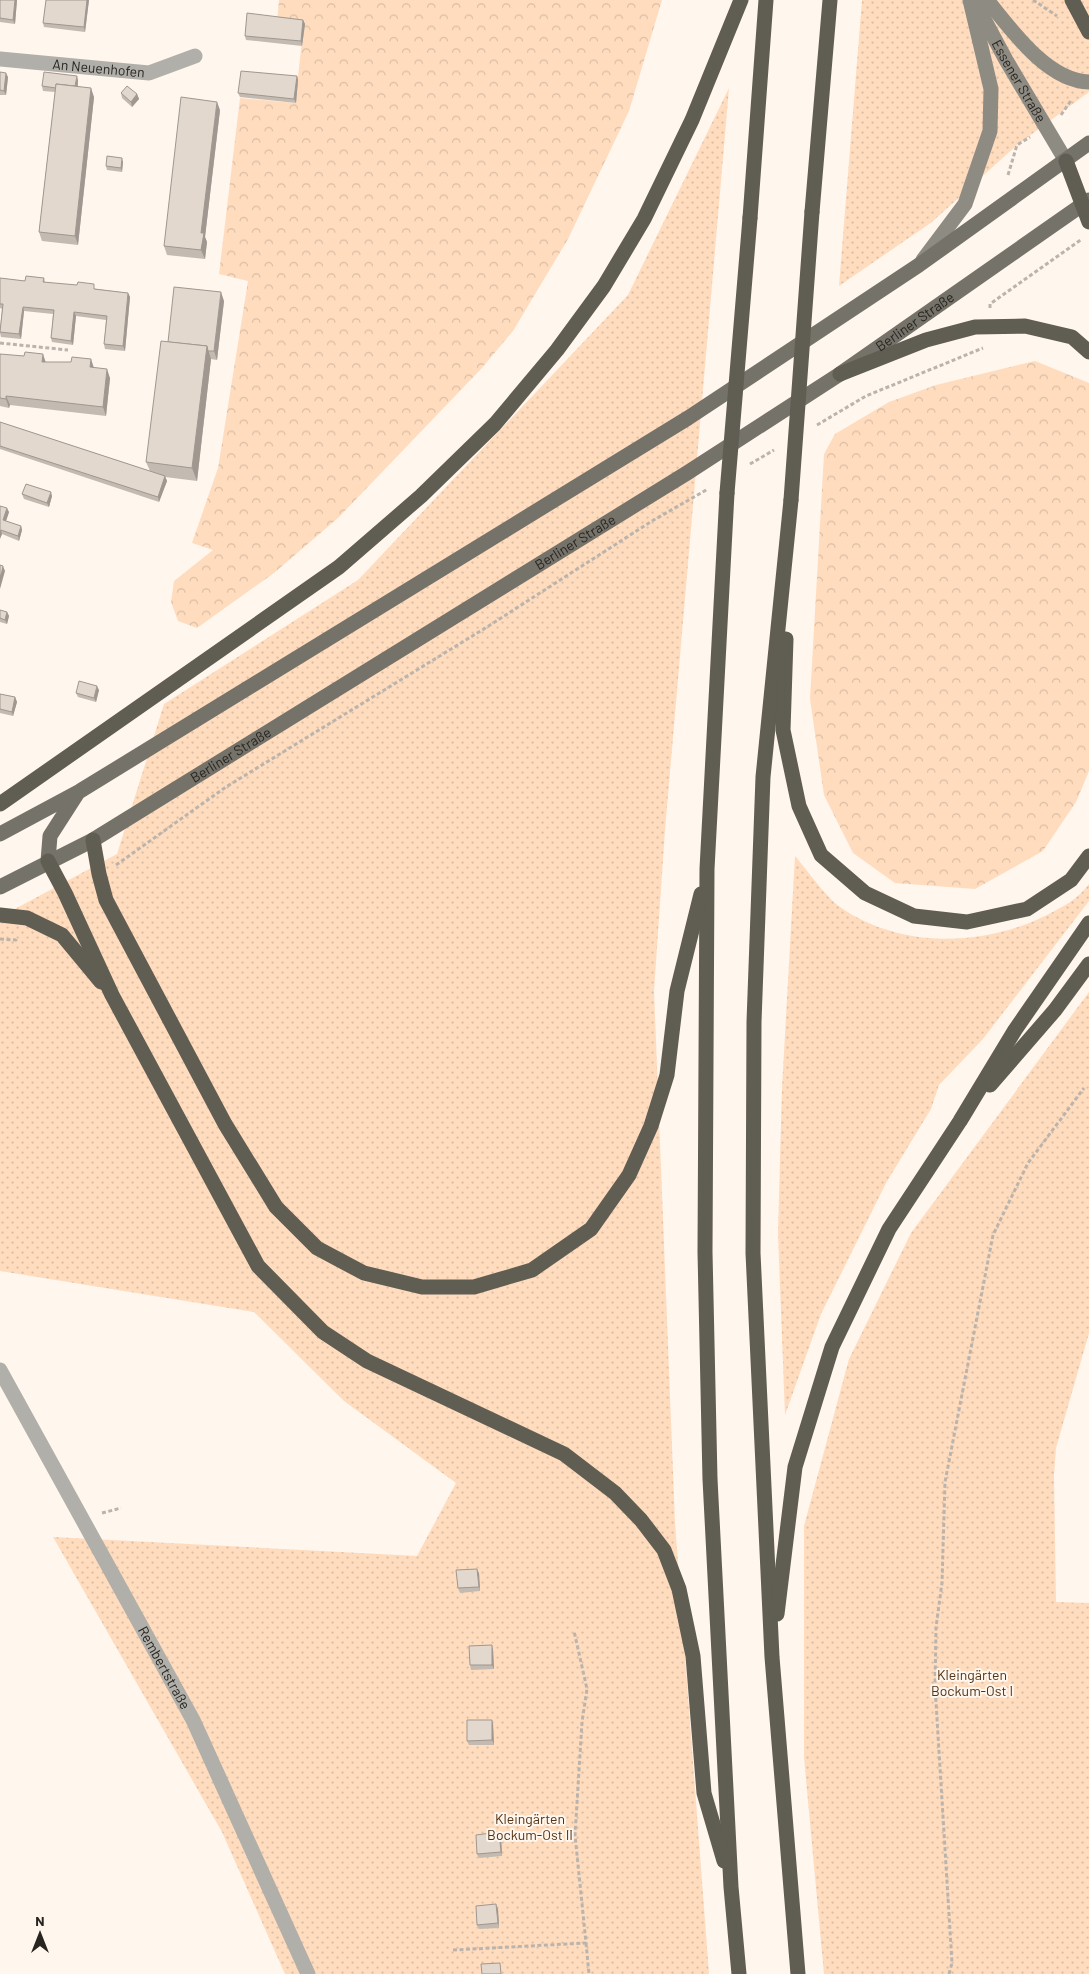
<svg xmlns="http://www.w3.org/2000/svg" width="1089" height="1974" font-family="Barlow,sans-serif">
	<style>
		.grass { fill: url(#grass-dots) }
		.forest { fill: url(#forest-crowns) }
		.lines { fill: none; stroke-linecap: round; stroke-linejoin: round }
		.path { stroke: #bbb4ad; stroke-width: 3; stroke-dasharray: 4 2.5; stroke-linecap: butt }
		.street { stroke: #b0afa9; stroke-width: 15 }
		.secondary { stroke: #8e8b83; stroke-width: 15 }
		.primary { stroke: #757269; stroke-width: 15 }
		.highway { stroke: #605d52; stroke-width: 15 }
		.highway-bridge { stroke: #605d52; stroke-width: 15 }
		.wall { fill: #c3bab1 }
		.shaded-wall { fill: #9f9790 }
		.building { fill: #e3d8ce; stroke: #9f9790 }
		.labels { text-anchor: middle; stroke-width: 4; stroke-linejoin: round; paint-order: stroke }
		.street-label { font-size: 14px; fill: #282420; stroke: #fff6ee }
		.park-label { font-size: 14px; fill: #523315; stroke: #fff6ee }
	</style>
	<defs>
		<pattern id="grass-dots" width="8" height="8" patternUnits="userSpaceOnUse" patternTransform="scale(1.25)"><rect width="8" height="8" fill="#ffdcbe"/><path d="M2 2h.1M6 6h.1" fill="none" stroke="#dbbda3" stroke-width="1.8" stroke-linecap="round"/></pattern>
		<pattern id="forest-crowns" width="20" height="18" patternUnits="userSpaceOnUse" patternTransform="scale(1.25)"><rect width="20" height="18" fill="#ffdcbe"/><path d="M2 6a3 3 0 1 1 6 0M12 15a3 3 0 1 1 6 0" fill="none" stroke="#dbbda3"/></pattern>
	</defs>
	<rect width="100%" height="100%" fill="#fff6ee"/>
	<!-- grass -->
	<g class="grass">
		<polygon points="862,0 1089,0 1089,92 1017,145 932,222 839,286"/>
		<polygon points="729,88 665,830 654,991 675,1523 709,1974 285,1974 222,1832 53,1537 417,1556 456,1483 344,1401 254,1312 0,1271 0,917 117,854 164,704 358,580 628,295"/>
		<path d="M795,856C807,870 826,897 840,907C900,949 984,947 1047,915C1064,906 1077,900 1089,884V901L983,1039L939,1085L931,1109L886,1183L821,1314L785,1415L778,1233L782,1088Z"/>
		<polygon points="1089,992 1089,1333 1056,1448 1054,1475 1056,1602 1089,1603 1089,1974 824,1974 804,1758 804,1526 849,1359 911,1233"/>
	</g>
	<!-- forest -->
	<g class="forest">
		<polygon points="279,0 662,0 629,111 568,239 513,331 481,369 338,518 274,573 197,628 178,621 171,602 174,581 213,550 192,543 218,468 248,281 219,274 240,98 295,103 304,23 277,21"/>
		<polygon points="1035,361 1089,383 1089,771 1076,802 1043,851 975,889 895,883 853,853 824,795 810,699 824,454 835,434 889,402 936,385"/>
	</g>
	<g class="lines">
		<!-- path -->
		<g class="path">
			<polyline points="1033,0 1057,16"/>
			<polyline points="1061,115 1072,99"/>
			<polyline points="1008,175 1017,145 1030,137"/>
			<polyline points="990,308 990,304 1082,239"/>
			<polyline points="0,343 68,350"/>
			<polyline points="817,425 866,396 983,348"/>
			<polyline points="750,464 774,450"/>
			<polyline points="116,865 226,787 487,627 652,521 708,489"/>
			<polyline points="0,939 16,940 18,937"/>
			<polyline points="102,1513 121,1508"/>
			<polyline points="586,1943 589,1974"/>
			<polyline points="453,1950 586,1943 575,1835 582,1722 587,1689 574,1631"/>
			<polyline points="949,1974 952,1963 935,1686 936,1627 942,1583 945,1482 993,1235 1028,1163 1084,1088"/>
		</g>
		<!-- street -->
		<g class="street">
			<path id="s1" d="M0,59L149,73L195,56"/>
			<path id="s2" d="M0,1370L193,1720L308,1974"/>
		</g>
		<!-- secondary -->
		<g class="secondary">
			<path d="M987,0C1011,29 1047,81 1089,82"/>
			<path id="s3" d="M977,6L1006,60L1066,161"/>
			<polyline points="923,260 965,204 990,131 991,89 970,0"/>
		</g>
		<!-- primary -->
		<g class="primary">
			<polyline points="0,834 80,791 688,418 919,265 1089,143"/>
			<polyline points="48,861 50,836 77,794"/>
			<path id="s4" d="M0,887L93,840L687,473L840,374L1089,200"/>
		</g>
		<!-- highway -->
		<g class="highway">
			<polyline points="1066,161 1089,222"/>
			<polyline points="812,212 830,0"/>
			<polyline points="750,218 766,0"/>
			<polyline points="840,374 926,340 975,327 1025,326 1072,337 1089,352"/>
			<polyline points="727,493 707,869 705,1252 710,1479 731,1887 739,1974"/>
			<polyline points="791,500 763,777 754,1022 753,1253 772,1657 798,1974"/>
			<polyline points="786,639 783,730 799,806 821,855 865,893 914,916 967,922 1027,909 1071,880 1089,856"/>
			<polyline points="0,804 339,567 421,496 495,424 557,350 604,286 644,219 692,120 741,0"/>
			<polyline points="93,840 99,874 106,900 225,1124 276,1207 317,1248 364,1273 422,1287 474,1287 532,1270 591,1229 629,1175 651,1126 667,1075 677,991 701,894"/>
			<polyline points="48,861 65,893 112,995 258,1266 323,1332 367,1361 564,1454 615,1493 641,1520 664,1550 679,1589 693,1656 704,1793 724,1861"/>
			<polyline points="0,915 27,918 62,935 101,982"/>
			<polyline points="990,1085 1055,1010 1089,964"/>
			<polyline points="777,1614 795,1467 832,1347 889,1229 960,1121 1015,1030 1089,923"/>
		</g>
		<!-- highway-bridge -->
		<g class="highway-bridge">
			<polyline points="1072,0 1089,32"/>
			<polyline points="727,493 750,218"/>
			<polyline points="791,500 812,212"/>
		</g>
	</g>
	<!-- wall -->
	<g class="wall">
		<polygon points="0,0 17,0 15,24 0,22"/>
		<polygon points="46,0 89,0 85,32 44,27 43,23"/>
		<polygon points="303,20 305,24 302,46 246,40 245,36"/>
		<polygon points="0,72 8,77 6,95 0,95"/>
		<polygon points="297,76 298,80 296,103 240,97 238,93"/>
		<polygon points="78,80 78,86 94,97 78,245 42,241 39,232 55,92 43,91 42,86"/>
		<polygon points="121,93 137,94 139,99 132,107 122,98"/>
		<polygon points="220,110 205,237 207,242 205,259 167,255 164,246"/>
		<polygon points="123,162 122,172 107,170 106,166"/>
		<polygon points="0,278 25,281 44,278 45,282 128,293 130,297 125,351 105,349 104,344 106,320 76,316 73,345 52,342 51,338 53,314 24,311 21,339 1,337 0,333 0,329 2,309 0,308"/>
		<polygon points="224,301 217,360 211,359 197,481 165,477 167,481 159,502 0,449 0,422 150,471 146,462 168,342"/>
		<polygon points="0,354 46,362 110,378 106,416 10,405 9,408 0,406"/>
		<polygon points="22,494 52,496 49,507 24,499"/>
		<polygon points="0,506 9,512 6,521 21,526 22,530 19,541 2,534 0,538"/>
		<polygon points="0,610 7,612 9,616 7,624 0,622"/>
		<polygon points="99,690 96,702 78,697 76,693"/>
		<polygon points="0,694 15,697 17,702 13,716 0,713"/>
		<polygon points="479,1573 480,1591 460,1593 458,1588"/>
		<polygon points="493,1650 494,1669 471,1670 470,1665"/>
		<polygon points="493,1724 494,1745 469,1745 467,1741"/>
		<polygon points="501,1836 502,1856 479,1858 477,1854"/>
		<polygon points="498,1909 499,1928 479,1929 477,1925"/>
	</g>
	<!-- shaded-wall -->
	<g class="shaded-wall">
		<polygon points="15,0 17,0 15,24 13,20"/>
		<polygon points="87,0 89,0 85,32 84,27"/>
		<polygon points="303,20 305,24 302,46 301,41"/>
		<polygon points="6,73 8,77 6,95 4,91"/>
		<polygon points="77,76 78,80 77,94 75,90"/>
		<polygon points="297,76 298,80 296,103 294,99"/>
		<polygon points="91,88 94,97 78,245 75,236"/>
		<polygon points="137,94 139,99 132,107 131,102"/>
		<polygon points="217,102 220,110 205,237 207,242 205,259 201,250 201,233"/>
		<polygon points="122,158 123,162 122,172 121,168"/>
		<polygon points="221,292 224,301 217,360 214,351"/>
		<polygon points="128,293 130,297 125,351 123,346"/>
		<polygon points="23,307 24,311 21,339 19,334"/>
		<polygon points="74,312 76,316 73,345 71,341"/>
		<polygon points="207,346 211,359 197,481 192,468"/>
		<polygon points="43,354 46,363 42,362"/>
		<polygon points="91,359 94,368 90,367"/>
		<polygon points="107,369 110,378 106,416 103,407"/>
		<polygon points="6,396 10,405 9,408 6,399"/>
		<polygon points="165,476 167,481 159,502 158,497"/>
		<polygon points="51,492 52,496 49,507 47,503"/>
		<polygon points="7,508 9,512 5,524 3,520"/>
		<polygon points="21,526 22,530 19,541 18,536"/>
		<polygon points="1,530 2,534 0,539 0,531"/>
		<polygon points="3,566 5,571 0,589 0,574"/>
		<polygon points="7,612 9,616 7,624 5,620"/>
		<polygon points="97,686 99,690 96,702 94,698"/>
		<polygon points="15,697 17,702 13,716 12,712"/>
		<polygon points="477,1569 479,1573 480,1591 479,1587"/>
		<polygon points="492,1645 493,1650 494,1669 492,1665"/>
		<polygon points="492,1720 493,1724 494,1745 492,1740"/>
		<polygon points="499,1832 501,1836 502,1856 501,1852"/>
		<polygon points="496,1904 498,1909 499,1928 498,1923"/>
	</g>
	<!-- building -->
	<g class="building">
		<polygon points="0,0 15,0 13,20 0,18"/>
		<polygon points="46,0 87,0 84,27 43,23"/>
		<polygon points="247,13 303,20 301,41 245,36"/>
		<polygon points="241,71 297,76 294,99 238,93"/>
		<polygon points="0,72 6,73 4,91 0,90"/>
		<polygon points="44,72 77,76 75,86 56,84 56,88 42,86"/>
		<polygon points="56,84 91,88 75,236 39,232"/>
		<polygon points="127,86 137,94 131,102 121,93"/>
		<polygon points="181,97 217,102 201,233 204,233 201,250 164,246"/>
		<polygon points="107,156 122,158 121,168 106,166"/>
		<polygon points="26,276 44,278 43,282 77,285 78,282 94,284 94,289 128,293 123,346 104,344 107,316 74,312 71,341 51,338 54,310 23,307 19,334 0,332 3,304 0,304 0,278 25,281"/>
		<polygon points="174,287 221,292 214,351 208,351 207,346 168,342"/>
		<polygon points="161,341 207,346 192,468 146,462"/>
		<polygon points="25,352 43,354 42,362 71,362 72,357 91,359 90,367 107,369 103,407 6,396 6,399 0,398 0,354 24,356"/>
		<polygon points="0,422 165,476 158,497 0,446"/>
		<polygon points="26,484 51,492 47,503 22,494"/>
		<polygon points="0,506 7,508 3,520 21,526 18,536 1,530 0,531"/>
		<polygon points="0,565 3,566 1,576 0,574"/>
		<polygon points="0,610 7,612 5,620 0,618"/>
		<polygon points="79,681 97,686 94,698 76,693"/>
		<polygon points="0,694 15,697 12,712 0,709"/>
		<polygon points="477,1569 479,1587 458,1588 456,1570"/>
		<polygon points="492,1645 492,1665 470,1665 469,1646"/>
		<polygon points="467,1720 492,1720 492,1740 467,1741"/>
		<polygon points="499,1832 501,1852 477,1854 476,1835"/>
		<polygon points="496,1904 498,1923 477,1925 476,1906"/>
		<polygon points="500,1963 501,1974 482,1974 481,1964"/>
	</g>
	<g class="labels">
		<!-- street labels -->
		<g class="street-label">
			<text dy="5" stroke="none"><textPath href="#s1" startOffset="99">An Neuenhofen</textPath></text>
			<text dy="5" stroke="none"><textPath href="#s3" startOffset="86">Essener Straße</textPath></text>
			<text dy="5" stroke="none"><textPath href="#s4" startOffset="1076">Berliner Straße</textPath></text>
			<text dy="5" stroke="none"><textPath href="#s4" startOffset="671">Berliner Straße</textPath></text>
			<text dy="5" stroke="none"><textPath href="#s4" startOffset="266">Berliner Straße</textPath></text>
			<text dy="5" stroke="none"><textPath href="#s2" startOffset="340">Rembertstraße</textPath></text>
		</g>
		<!-- park labels -->
		<g class="park-label">
			<text x="972" y="1680">Kleingärten<tspan x="972" dy="16">Bockum-Ost I</tspan></text>
			<text x="530" y="1824">Kleingärten<tspan x="530" dy="16">Bockum-Ost II</tspan></text>
		</g>
	</g>
	<!-- north arrow -->
	<g transform="translate(40 1934)" stroke="#fff6ee" stroke-width="4" paint-order="stroke">
	<path d="M0-4L9 19L0 12L-9 19Z" fill="#282420"/>
	<text y="-8" font-size="14" font-weight="bold" text-anchor="middle" fill="#282420">N</text>
	</g>
</svg>
